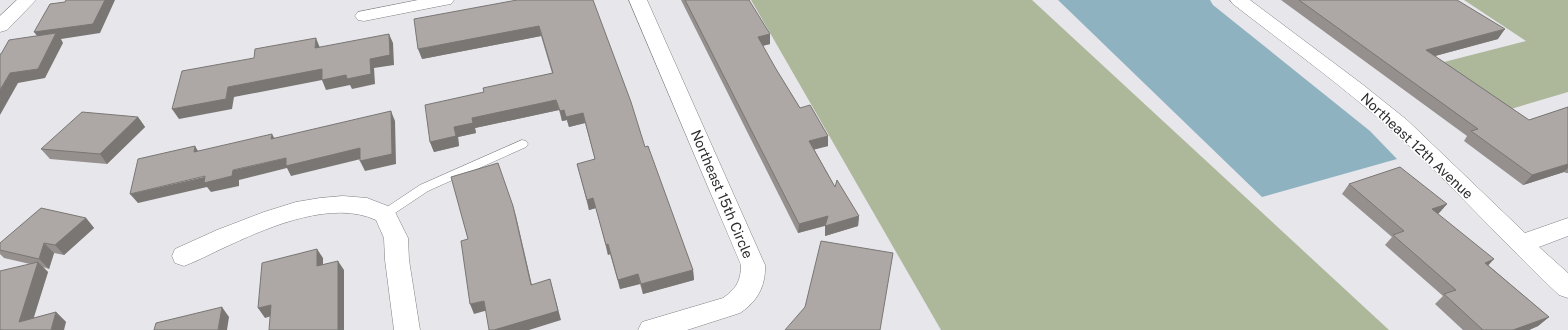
<svg xmlns="http://www.w3.org/2000/svg" width="1568" height="330" font-family="'Public Sans',sans-serif">
	<style>
		.forest { fill: #adb799 }
		.water { fill: #8fb2c0 }
		.lines { fill: none; stroke-linecap: round; stroke-linejoin: round }
		.lane-casing { stroke: #808185; stroke-width: 1 }
		.street-casing { stroke: #808185; stroke-width: 1 }
		.lane { fill: #fff; fill-rule: evenodd }
		.street { fill: #fff; fill-rule: evenodd }
		.wall { fill: #95908e }
		.shaded-wall { fill: #797674 }
		.building { fill: #ada8a5; stroke: #797674 }
		.labels { text-anchor: middle; stroke-width: 3; stroke-linejoin: round; paint-order: stroke }
		.street-label { font-size: 14px; fill: #2c2c2e; stroke: #fff }
	</style>
	<rect width="100%" height="100%" fill="#e6e6eb"/>
	<!-- forest -->
	<g class="forest">
		<polygon points="751,0 1032,0 1389,330 941,330"/>
		<polygon points="1464,0 1568,0 1568,92 1511,109 1444,62 1526,41"/>
	</g>
	<!-- water -->
	<polygon class="water" points="1058,0 1210,0 1213,5 1370,131 1397,159 1262,197"/>
	<g class="lines">
		<!-- lane casing -->
		<g class="lane-casing">
			<polygon id="lane" points="522,140 526,141 528,144 526,147 428,191 389,217 385,219 381,217 379,214 381,211 420,185"/>
		</g>
		<!-- street casing -->
		<g class="street-casing">
			<g id="street">
				<polygon points="17,0 36,0 7,30 0,32 0,16"/>
				<polygon points="418,0 454,0 451,4 445,5 364,21 358,20 355,16 358,12"/>
				<path d="M629,0H647L765,265C766,286 757,302 740,313L687,330H638L642,322L723,298C736,289 741,281 741,265Z"/>
				<path d="M1230,0H1250L1362,84L1407,120L1525,233L1568,218V236L1539,247L1568,273V298L1559,295C1503,242 1451,184 1394,132C1343,86 1287,46 1233,4Z"/>
				<path d="M343,196L367,198L393,208L408,238L409,260L420,330H394L385,260L384,238L376,220C333,200 271,226 232,244C216,251 200,260 184,266L175,263L172,256L175,249L217,230L264,212L296,202L320,198Z"/>
			</g>
		</g>
		<!-- lane -->
		<use href="#lane" class="lane"/>
		<!-- street -->
		<use href="#street" class="street"/>
	</g>
	<!-- wall -->
	<g class="wall">
		<polygon points="517,0 645,147 693,270 694,280 643,294 640,284 620,289 610,254 608,255 596,208 589,210 577,164 595,159 585,123 569,127 567,120 562,121 559,110 475,128 476,133 458,137 459,146 434,152 430,142 484,92 552,73 541,36 422,59"/>
		<polygon points="681,0 749,0 770,44 762,46 776,69 800,108 828,146 814,149 835,187 859,216 858,226 825,236 825,226 798,233"/>
		<polygon points="1281,0 1457,0 1498,39 1435,56 1529,120 1568,107 1568,173 1566,173 1564,172 1523,185 1464,141 1467,136"/>
		<polygon points="138,117 145,127 107,164 50,159 41,149"/>
		<polygon points="1349,184 1447,204 1439,213 1438,214 1488,265 1549,317 1538,326 1529,330 1463,330 1435,304 1443,296 1385,245 1392,237 1342,194"/>
		<polygon points="86,218 94,228 64,255 54,253 49,269 43,267 48,272 33,318 56,312 66,322 0,330 30,264 4,258 0,254 0,243"/>
	</g>
	<!-- shaded-wall -->
	<g class="shaded-wall">
		<polygon points="105,0 115,0 100,33 61,39 63,43 45,78 18,83 0,115 0,90 10,73 42,42 34,32"/>
		<polygon points="539,26 541,36 422,59 418,49"/>
		<polygon points="1505,29 1498,39 1420,60 1426,50"/>
		<polygon points="389,34 393,43 394,65 374,68 375,84 352,89 350,85 326,90 322,80 234,97 232,109 179,119 172,109 228,87 370,59"/>
		<polygon points="770,34 770,44 758,47 758,37"/>
		<polygon points="316,38 320,48 315,48"/>
		<polygon points="556,100 559,110 475,128 476,133 458,137 459,146 434,152 430,142 454,127 472,118"/>
		<polygon points="564,110 567,120 562,121 560,111"/>
		<polygon points="391,111 395,121 396,164 365,171 360,161"/>
		<polygon points="583,113 585,123 569,127 566,117"/>
		<polygon points="138,117 145,127 107,164 100,154"/>
		<polygon points="272,134 277,143 271,139"/>
		<polygon points="828,136 828,146 809,151 809,141"/>
		<polygon points="195,146 201,156 194,152"/>
		<polygon points="360,148 365,158 291,176 287,168 239,180 239,186 211,192 207,187 138,203 130,194 286,158"/>
		<polygon points="1568,164 1568,168 1564,172 1523,185 1532,175"/>
		<polygon points="593,198 596,208 589,210 587,200"/>
		<polygon points="1447,204 1439,213 1424,219 1432,209"/>
		<polygon points="513,206 516,216 534,294 531,285"/>
		<polygon points="828,216 827,225 798,233 799,224"/>
		<polygon points="859,216 858,226 825,236 825,226"/>
		<polygon points="86,218 94,228 64,255 55,245"/>
		<polygon points="44,243 54,253 49,269 39,259"/>
		<polygon points="608,244 610,254 608,255 606,245"/>
		<polygon points="317,249 323,258 323,276 317,266"/>
		<polygon points="1494,259 1485,269 1485,263"/>
		<polygon points="338,261 344,270 344,330 338,330"/>
		<polygon points="38,262 48,272 30,330 19,322"/>
		<polygon points="693,270 694,280 643,294 641,284"/>
		<polygon points="638,274 640,284 620,289 618,280"/>
		<polygon points="550,279 561,320 529,330 494,330"/>
		<polygon points="484,301 488,310 474,314 470,304"/>
		<polygon points="271,305 278,314 265,318 258,308"/>
		<polygon points="222,307 229,317 227,330 218,330"/>
		<polygon points="56,312 66,322 64,330 51,330"/>
		<polygon points="1549,317 1538,326 1529,330 1513,330"/>
	</g>
	<!-- building -->
	<g class="building">
		<polygon points="66,0 105,0 93,24 34,32 50,4 65,2"/>
		<polygon points="517,0 593,0 631,102 645,147 648,146 693,270 641,284 638,274 618,280 608,244 606,245 593,198 587,200 577,164 595,159 583,113 566,117 564,110 560,111 556,100 472,118 473,123 454,127 456,136 430,142 425,105 484,92 483,88 553,73 539,26 418,49 414,19"/>
		<polygon points="685,0 749,0 770,34 758,37 776,69 800,108 810,105 828,136 809,141 835,187 837,180 859,216 825,226 828,216 799,224"/>
		<polygon points="1299,0 1457,0 1505,29 1426,50 1529,120 1568,107 1568,164 1532,175 1471,131 1478,129"/>
		<polygon points="56,33 38,69 10,73 0,90 0,54 1,54 9,40"/>
		<polygon points="389,34 390,55 370,59 371,74 347,79 346,75 322,80 322,69 228,87 226,99 172,109 182,71 254,58 255,49 316,38 315,48"/>
		<polygon points="391,111 392,154 360,161 360,148 286,166 286,158 233,170 232,176 204,183 205,176 130,194 138,159 195,146 194,152 272,134 271,139"/>
		<polygon points="82,112 138,117 100,154 41,149"/>
		<polygon points="498,163 513,206 531,285 550,279 558,311 494,330 489,330 484,301 470,304 461,241 468,239 451,177"/>
		<polygon points="1400,167 1447,204 1432,209 1494,259 1485,263 1549,317 1513,330 1483,330 1444,294 1456,290 1393,235 1404,231 1349,184"/>
		<polygon points="41,208 86,218 55,245 44,243 39,259 0,250 0,243"/>
		<polygon points="821,241 893,253 880,330 785,330 805,307"/>
		<polygon points="317,249 317,266 338,261 338,330 269,330 271,305 258,308 262,263"/>
		<polygon points="38,262 19,322 56,312 51,330 0,330 0,271"/>
		<polygon points="222,307 218,330 154,330 156,323"/>
	</g>
	<g class="labels">
		<!-- street labels -->
		<g class="street-label">
			<text transform="translate(1417 146) rotate(43)" y="5">Northeast 12th Avenue</text>
			<text transform="translate(722 194) rotate(67)" y="5">Northeast 15th Circle</text>
		</g>
	</g>
</svg>
